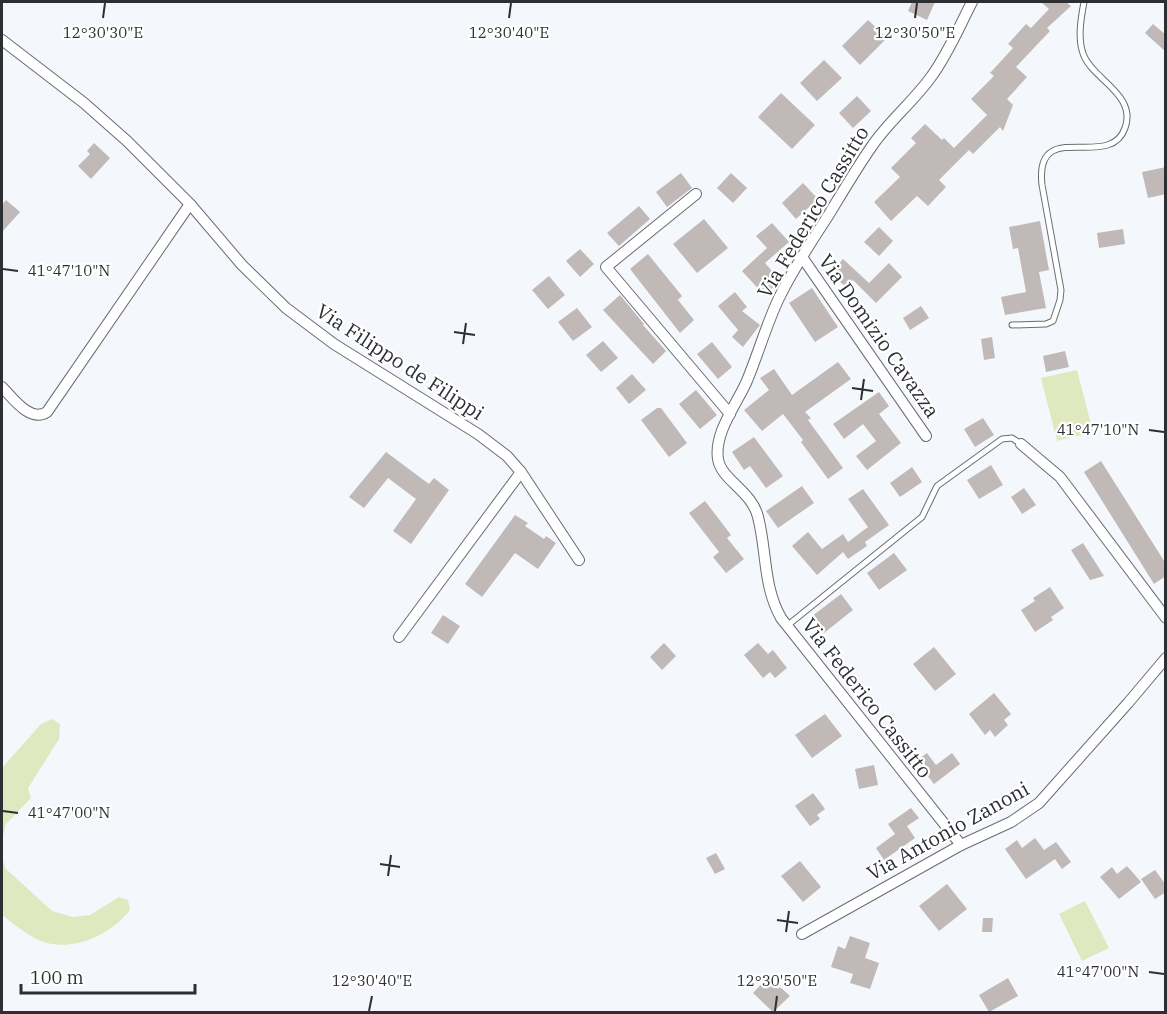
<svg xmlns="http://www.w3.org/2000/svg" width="1167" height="1014" font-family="'IBM Plex Serif',serif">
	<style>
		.green { fill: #dfe8bf }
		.building { fill: #c0b9b8 }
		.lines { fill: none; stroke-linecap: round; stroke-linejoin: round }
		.service-casing { stroke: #696c71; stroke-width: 7 }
		.minor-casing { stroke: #696c71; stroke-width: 12 }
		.service { stroke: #fff; stroke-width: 5 }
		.minor { stroke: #fff; stroke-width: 10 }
		.ticks { fill: none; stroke: #2e2f32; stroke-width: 2 }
		.labels { text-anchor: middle; stroke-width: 4.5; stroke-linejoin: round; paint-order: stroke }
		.street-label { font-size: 20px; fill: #2e2f32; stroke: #fff }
		.ticks-label { font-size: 15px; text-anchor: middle; fill: #2e2f32; stroke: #fff; stroke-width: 4.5; stroke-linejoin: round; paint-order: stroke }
	</style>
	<rect width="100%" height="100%" fill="#f4f8fd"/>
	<!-- green -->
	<g class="green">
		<polygon points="1077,370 1093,432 1057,441 1041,378"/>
		<polygon points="52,719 60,724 59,739 28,788 31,798 6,824 2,840 2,768 41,724"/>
		<path d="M2,858L6,869L52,911L73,917L90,915L119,897L128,900L130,910C111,935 72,953 41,941C28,936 14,924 2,915Z"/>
		<polygon points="1085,901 1109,948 1082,961 1059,914"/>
	</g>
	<!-- building -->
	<g class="building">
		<polygon points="912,2 935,2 927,20 908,11"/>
		<polygon points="1041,2 1066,2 1071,6 1047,28 1050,31 1016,67 1027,77 1007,99 1013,105 1003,131 1000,127 973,154 969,150 939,180 946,187 928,206 917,196 891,221 874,202 900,177 891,168 916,143 911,138 925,124 942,140 944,138 954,148 987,115 971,99 994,76 990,73 1013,48 1008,44 1026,24 1031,28 1049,9"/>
		<polygon points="868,20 887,38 860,65 842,46"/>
		<polygon points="1153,24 1166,35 1166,52 1145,33"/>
		<polygon points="824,60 842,78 817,101 800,83"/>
		<polygon points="781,93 815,125 792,149 758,117"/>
		<polygon points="857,96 871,111 853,128 839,113"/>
		<polygon points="94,143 110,158 91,179 78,166 90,154 87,151"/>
		<polygon points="1166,167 1166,194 1148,198 1142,172"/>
		<polygon points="681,173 692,188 667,207 656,192"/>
		<polygon points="731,173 747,188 733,203 717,188"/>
		<polygon points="803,183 818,199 796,219 782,203"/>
		<polygon points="6,200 20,212 2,232 2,205"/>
		<polygon points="639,206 650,219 619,246 607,233"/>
		<polygon points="704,219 728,248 697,273 673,244"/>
		<polygon points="1040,221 1049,270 1039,272 1046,308 1005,315 1001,297 1026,292 1018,248 1013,249 1009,227"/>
		<polygon points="772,223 789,242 765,263 780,280 765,296 742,271 767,248 756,236"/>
		<polygon points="879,227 893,241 879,256 864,242"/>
		<polygon points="1123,229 1125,244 1099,248 1097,233"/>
		<polygon points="580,249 594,264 580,277 566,261"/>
		<polygon points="648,254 682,296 678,300 694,320 680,333 630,269"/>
		<polygon points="843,259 869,283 889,263 902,277 876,303 853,280 846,287 831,274"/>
		<polygon points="549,276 565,295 548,309 532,290"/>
		<polygon points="812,288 838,327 815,342 789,303"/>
		<polygon points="735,292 747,307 742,311 760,325 743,347 732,337 738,330 718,306"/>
		<polygon points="620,295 644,324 643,325 666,351 653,364 603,310"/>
		<polygon points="921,306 929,318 910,330 903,318"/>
		<polygon points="577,308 592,327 573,341 558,322"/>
		<polygon points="992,337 995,358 984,360 981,339"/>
		<polygon points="603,341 618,358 601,372 586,355"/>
		<polygon points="712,342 732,367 718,379 697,354"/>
		<polygon points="1065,351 1069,367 1046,372 1043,356"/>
		<polygon points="838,362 851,379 805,412 811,418 808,420 843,468 828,479 801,442 803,440 783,414 762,431 744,410 769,390 760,378 774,369 792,395"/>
		<polygon points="632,374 646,390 629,404 616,388"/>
		<polygon points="696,390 717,415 700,429 679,404"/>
		<polygon points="879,392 889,406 879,414 901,443 867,470 856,456 876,441 863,424 844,439 833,424"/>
		<polygon points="657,408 661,408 687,443 669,457 641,420"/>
		<polygon points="983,418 994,435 975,447 964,429"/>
		<polygon points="754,437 783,476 766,488 750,466 744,470 732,452"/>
		<polygon points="386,452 429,484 434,478 449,490 411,544 393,531 416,499 388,478 364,508 349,497"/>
		<polygon points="1101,461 1166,564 1166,576 1154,584 1084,472"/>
		<polygon points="991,465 1003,485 979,499 967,480"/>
		<polygon points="912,467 922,482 900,497 890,483"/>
		<polygon points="802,486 814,503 778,528 766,511"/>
		<polygon points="1024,488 1036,505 1022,514 1011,497"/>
		<polygon points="863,489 889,525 865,542 867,546 848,559 843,552 817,575 792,546 808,532 822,549 843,534 848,542 868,527 848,499"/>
		<polygon points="705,501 731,535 727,538 744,559 726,573 713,557 719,552 689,513"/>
		<polygon points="515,515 528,523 525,526 544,539 546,536 556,543 538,569 515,553 482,597 465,584"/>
		<polygon points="1083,543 1104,576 1090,580 1071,550"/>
		<polygon points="894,553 907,570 879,590 867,573"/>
		<polygon points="1050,587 1064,608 1051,617 1053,620 1035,632 1021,610 1035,601 1033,598"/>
		<polygon points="841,594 853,610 824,633 811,617"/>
		<polygon points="443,615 460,626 448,644 431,633"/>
		<polygon points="664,643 676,656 662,670 650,657"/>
		<polygon points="758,643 768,654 773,650 787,668 775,678 770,672 763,678 744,655"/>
		<polygon points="934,647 956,674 935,691 913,664"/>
		<polygon points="994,693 1011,714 1004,720 1008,725 995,737 990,730 985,735 969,714"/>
		<polygon points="825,714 842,736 812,758 795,735"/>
		<polygon points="927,753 936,765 952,753 960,764 934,784 916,761"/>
		<polygon points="874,765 878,785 859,789 855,769"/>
		<polygon points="813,793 825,809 817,815 820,819 810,826 795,806"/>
		<polygon points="911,808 919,818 907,826 915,838 884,860 876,848 895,834 888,824"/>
		<polygon points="1035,838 1044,850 1056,842 1071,862 1062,869 1055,859 1026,879 1005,849 1017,840 1022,848"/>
		<polygon points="716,853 725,869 715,874 706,858"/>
		<polygon points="800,861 821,887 803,902 781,876"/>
		<polygon points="1127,866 1141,882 1119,899 1100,877 1112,867 1117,874"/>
		<polygon points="1155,870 1166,885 1166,892 1155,899 1141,879"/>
		<polygon points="947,884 967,909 939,931 919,906"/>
		<polygon points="983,918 993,918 992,932 982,932"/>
		<polygon points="850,936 870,943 865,958 879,963 870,989 850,983 853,974 831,967 838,946 845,949"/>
		<polygon points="767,978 778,989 780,987 790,996 773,1012 753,993"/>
		<polygon points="1008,978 1018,996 989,1012 979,995"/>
	</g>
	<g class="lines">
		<!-- service casing -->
		<g class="service-casing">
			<g id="service">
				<path d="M1012,325L1046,324L1053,321L1060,300L1061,290L1042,185C1034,116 1110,172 1125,128C1137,95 1094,80 1084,56C1077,40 1081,18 1084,2"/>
				<polyline points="788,625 922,517 937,486 1002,439 1012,438 1021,444"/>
			</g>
		</g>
		<!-- minor casing -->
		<g class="minor-casing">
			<g id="minor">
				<polyline points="2,40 84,103 127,141 190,204 242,265 286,308 334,344 478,434 507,456 521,472 579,560"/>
				<polyline points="696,194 606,267 730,414"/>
				<polyline points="802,257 926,436"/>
				<path d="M2,387C13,398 30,423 47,412L190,204"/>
				<polyline points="1021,444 1060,477 1166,618"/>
				<polyline points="399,637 521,472"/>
				<path d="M961,845L781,618C763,586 767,552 758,517C752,491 721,480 718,459C714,433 736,405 746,383C758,355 766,325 779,298C793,269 811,242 828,216C842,193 856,169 872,146C889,121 913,102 931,77C948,54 959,27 972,2"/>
				<polyline points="802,934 961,845 1011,822 1039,803 1128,703 1166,658"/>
			</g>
		</g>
		<!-- service -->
		<use href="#service" class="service"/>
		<!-- minor -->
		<use href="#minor" class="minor"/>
	</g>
	<!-- ticks -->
	<path class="ticks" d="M103,18L105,3M509,18L511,3M915,18L917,3M3,269L18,271M454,332L475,335M463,344L466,323M852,388L873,391M861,400L864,379M1149,430L1164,432M3,811L18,813M380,864L400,867M388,876L391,855M777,920L798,923M786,932L789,911M1149,972L1164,974M369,1011L372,996M775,1011L777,996"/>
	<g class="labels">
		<!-- street labels -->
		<g class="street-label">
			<text transform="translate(813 212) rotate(-59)" y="7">Via Federico Cassitto</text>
			<text transform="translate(879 336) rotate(55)" y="7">Via Domizio Cavazza</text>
			<text transform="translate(400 362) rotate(33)" y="7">Via Filippo de Filippi</text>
			<text transform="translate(867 698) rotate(52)" y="7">Via Federico Cassitto</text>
			<text transform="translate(948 831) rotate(-29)" y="7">Via Antonio Zanoni</text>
		</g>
	</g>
	<g class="ticks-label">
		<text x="103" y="38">12°30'30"E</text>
		<text x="509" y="38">12°30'40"E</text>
		<text x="915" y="38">12°30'50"E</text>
		<text x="69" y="276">41°47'10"N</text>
		<text x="1098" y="435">41°47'10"N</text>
		<text x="69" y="818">41°47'00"N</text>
		<text x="1098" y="977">41°47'00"N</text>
		<text x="372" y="986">12°30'40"E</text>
		<text x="777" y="986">12°30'50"E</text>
	</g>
	<!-- border -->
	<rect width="1167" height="1014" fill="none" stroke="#2e2f32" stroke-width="6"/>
	<!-- scale -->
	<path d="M21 984v9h174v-9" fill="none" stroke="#2e2f32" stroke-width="3"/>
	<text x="30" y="984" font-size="18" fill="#2e2f32" stroke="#ffffff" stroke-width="4.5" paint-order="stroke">100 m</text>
</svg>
